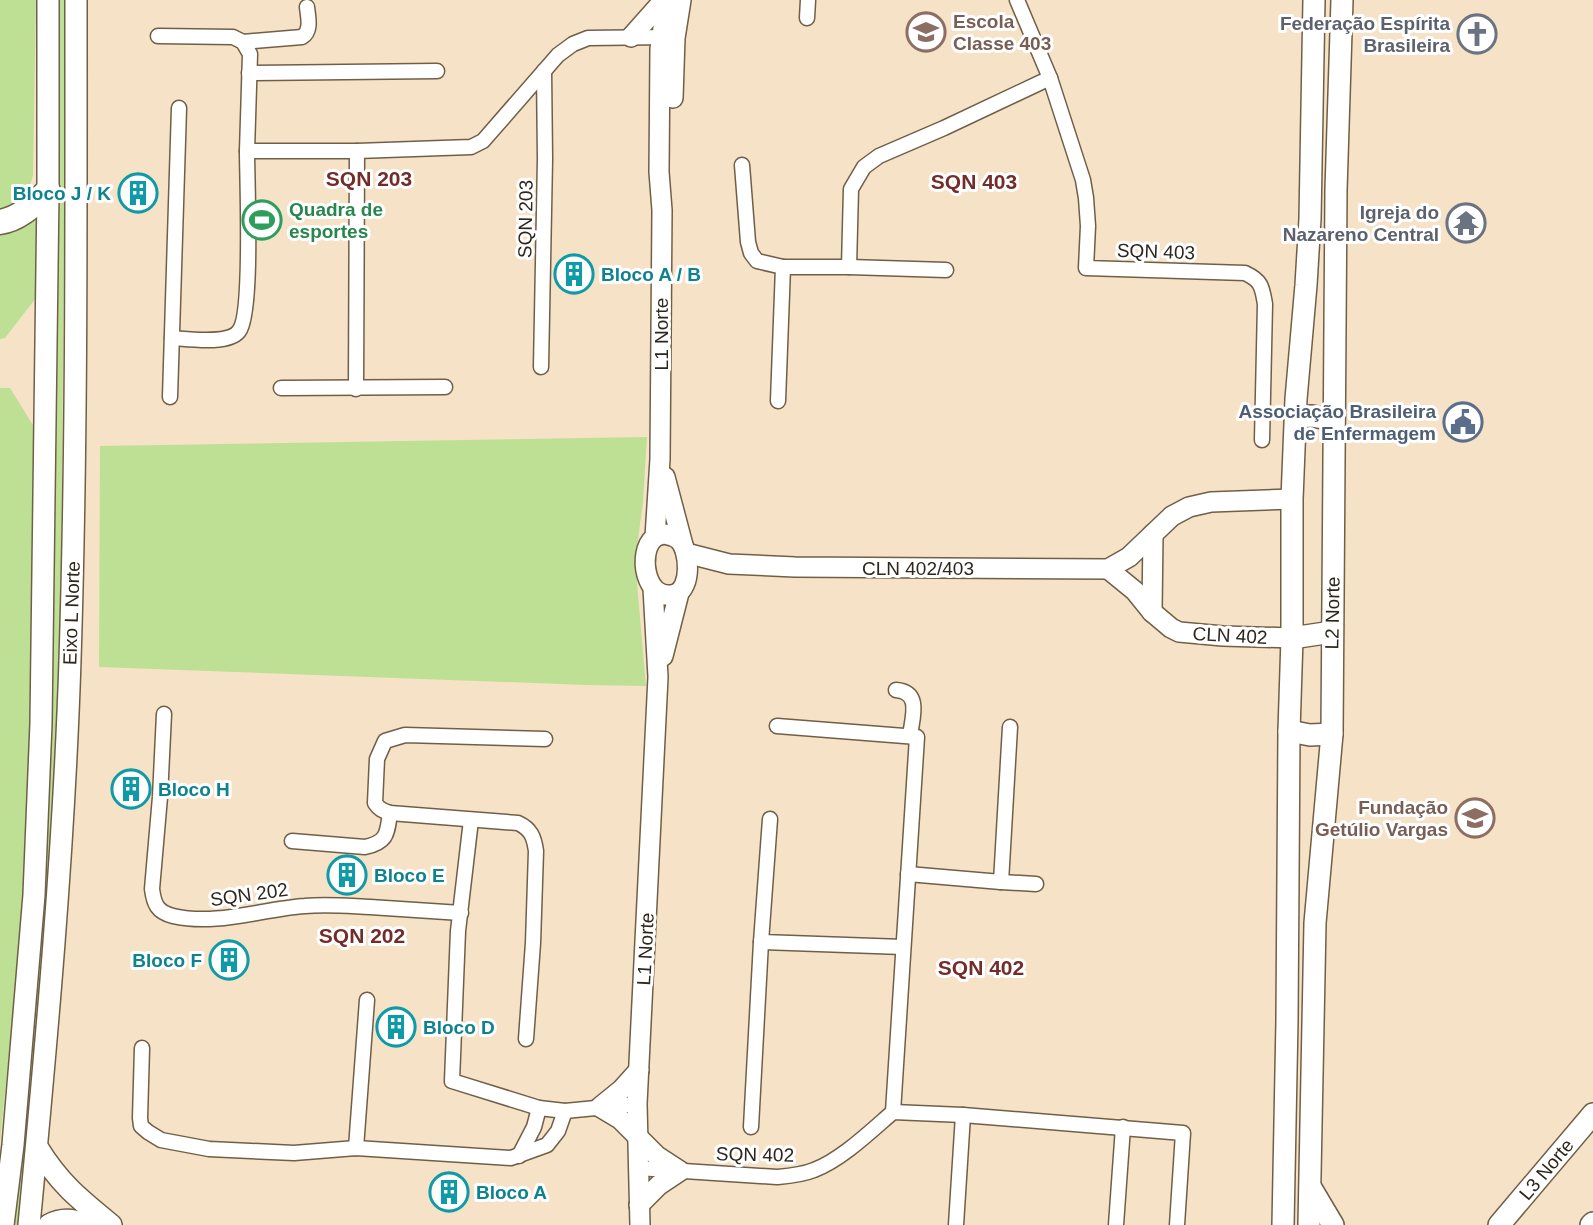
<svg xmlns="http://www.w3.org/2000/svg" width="1593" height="1225" font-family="Helvetica,sans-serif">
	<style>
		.green { fill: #bee094 }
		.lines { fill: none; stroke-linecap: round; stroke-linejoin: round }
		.street-casing { stroke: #705f47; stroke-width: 17 }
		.secondary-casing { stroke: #705f47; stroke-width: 22 }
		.primary-casing { stroke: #705f47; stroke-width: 24 }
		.highway-casing { stroke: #705f47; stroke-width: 27 }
		.street { stroke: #fff; stroke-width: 14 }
		.secondary { stroke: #fff; stroke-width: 19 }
		.primary { stroke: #fff; stroke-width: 21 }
		.highway { stroke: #fff; stroke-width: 24 }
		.labels { text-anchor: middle; stroke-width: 6; stroke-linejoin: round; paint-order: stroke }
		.education-label { font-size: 19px; font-weight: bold; fill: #785e54; stroke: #fff; text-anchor: start }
		.worship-label { font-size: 19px; font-weight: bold; fill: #5b616d; stroke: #fff; text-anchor: end }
		.culture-label { font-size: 19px; font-weight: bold; fill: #0d838f; stroke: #fff; text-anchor: start }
		.leisure-label { font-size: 19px; font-weight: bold; fill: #27864d; stroke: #fff; text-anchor: start }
		.street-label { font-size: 19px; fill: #2d261c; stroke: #fff }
		.service-label { font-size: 19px; font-weight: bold; fill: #4e5e75; stroke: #fff; text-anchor: end }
		.neighbourhood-label { font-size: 21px; font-weight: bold; fill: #722c29; stroke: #fff }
	</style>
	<rect width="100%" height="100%" fill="#f6e2c7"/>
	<!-- green -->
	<g class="green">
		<path d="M0,0H36L33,175C28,195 20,207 0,212Z"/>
		<polygon points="57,0 66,0 61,610 57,728 48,924 21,1225 11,1225 19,1152"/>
		<polygon points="40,201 39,294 5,338 0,339 0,226"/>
		<polygon points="255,210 270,211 269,231 254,229"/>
		<polygon points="0,388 10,388 36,430 35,661 24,906 0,1142"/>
		<polygon points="647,437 643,502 637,547 637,583 646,686 586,685 99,667 100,446"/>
	</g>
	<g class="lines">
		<!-- street casing -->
		<g class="street-casing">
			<g id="street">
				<path d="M1017,0L1050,78L1083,180L1086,198L1088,226L1086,268L1245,273C1262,281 1262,287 1265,304L1262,440"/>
				<polyline points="807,18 808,0"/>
				<path d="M158,36L233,37L243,42L250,54C249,86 248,119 247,151C247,181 253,314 239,331C229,345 188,339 172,338"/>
				<path d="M243,42L302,37C312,31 308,17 307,7"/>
				<polyline points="249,73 437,71"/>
				<polyline points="247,151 357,151 471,147 483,141 558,55 573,44 588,38 669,37"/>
				<polyline points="742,165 748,242 751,253 757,261 783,267 849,267 946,270"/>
				<polyline points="849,267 851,189 864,167 879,156 944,128 1050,78"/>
				<polyline points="541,367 545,159 544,71"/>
				<polyline points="281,388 445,387"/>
				<polyline points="356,389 357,151"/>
				<polyline points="170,397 179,108"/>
				<polyline points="778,401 783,267"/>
				<path d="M896,690C922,692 912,718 910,736"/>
				<path d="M164,714L160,797L152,889C154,904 157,912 173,916C217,926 261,909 305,906C327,904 348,906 370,907C400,909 430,911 461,913"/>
				<polyline points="777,726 917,737 893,1112"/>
				<polyline points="770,819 761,942 903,947"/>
				<polyline points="471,820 458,931 452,1081 539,1108 565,1111 637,1104"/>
				<path d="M292,841L365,847C388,842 387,833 390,813"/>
				<polyline points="908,874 1001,882 1010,727"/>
				<polyline points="1001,882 1036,884"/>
				<path d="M526,1039L533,943L536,851C534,837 531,829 518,823L390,813C383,811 379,809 375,803L377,759L385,741L405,735L545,739"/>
				<polyline points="142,1048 140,1118 141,1126 148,1132 161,1140 209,1149 294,1153 356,1148 511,1158 547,1145 558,1131 565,1111"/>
				<polyline points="751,1127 761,942"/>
				<polyline points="356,1148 367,1000"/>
				<polyline points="519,1156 534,1127 539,1108"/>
				<path d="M638,1168L777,1177C789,1176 802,1175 814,1170C841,1160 871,1131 893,1112L963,1115L1183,1133L1177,1225"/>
				<polyline points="956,1225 963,1115"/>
				<polyline points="1116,1225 1123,1127"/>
			</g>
		</g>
		<!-- secondary casing -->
		<g class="secondary-casing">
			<g id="secondary">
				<polyline points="631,37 664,0"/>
				<polyline points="673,98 675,38 681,0"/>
				<polyline points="665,477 683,545"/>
				<path d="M664,534C669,535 675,536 679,540C690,550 692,589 675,594C645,603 637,552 654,538C656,536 660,535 664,534Z"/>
				<polyline points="655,537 660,459 662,210 659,172 660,49 667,0"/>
				<polyline points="686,553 729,564 795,567 1108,569 1129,557 1172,516 1189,507 1211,502 1292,499"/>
				<polyline points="1108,569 1135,591 1152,612 1171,628 1179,632 1223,636 1292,638"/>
				<polyline points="1152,612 1153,534"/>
				<polyline points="663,656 679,593"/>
				<polyline points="639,1070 621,1090 600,1107 620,1119 657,1156 680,1171 659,1185 639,1205"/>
				<polyline points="640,1225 637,1104 658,677 653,588"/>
			</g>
		</g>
		<!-- primary casing -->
		<g class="primary-casing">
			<g id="primary">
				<polyline points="1295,417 1312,416 1334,420"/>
				<polyline points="1292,638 1332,632"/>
				<polyline points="1289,731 1310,735 1332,734"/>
				<path d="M37,1147C59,1183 79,1199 111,1225"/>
				<polyline points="1311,1188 1333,1225"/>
				<polyline points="3,1225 13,1145 34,895 41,723 48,191 48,0"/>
				<path d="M29,1225C47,1037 64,848 70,660C77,440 76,220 76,0"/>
				<path d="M49,1225C62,1218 73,1219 86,1225"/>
				<polyline points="1283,1225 1287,1020 1289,731 1292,638 1292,499 1296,399 1306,285 1310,219 1314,0"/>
				<polyline points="1309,1225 1315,923 1332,734 1336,190 1342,0"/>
				<polyline points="1499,1225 1593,1114"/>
				<polyline points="1591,1225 1593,1223"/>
			</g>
		</g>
		<!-- highway casing -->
		<g class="highway-casing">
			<path id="highway" d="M0,222C20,219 34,204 48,191"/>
		</g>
		<!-- street -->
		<use href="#street" class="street"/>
		<!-- secondary -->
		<use href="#secondary" class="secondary"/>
		<!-- primary -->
		<use href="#primary" class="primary"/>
		<!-- highway -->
		<use href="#highway" class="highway"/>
	</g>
	<!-- icons -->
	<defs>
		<g id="school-ring" transform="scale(2.0125)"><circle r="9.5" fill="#fff" stroke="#8d6e63" stroke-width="1.5"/><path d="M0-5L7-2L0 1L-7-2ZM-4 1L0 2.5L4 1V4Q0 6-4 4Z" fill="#8d6e63"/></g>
		<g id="church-ring" transform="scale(2.0125)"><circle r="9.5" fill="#fff" stroke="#6b7280" stroke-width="1.5"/><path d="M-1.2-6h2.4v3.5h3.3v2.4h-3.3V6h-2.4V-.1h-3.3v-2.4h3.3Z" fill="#6b7280"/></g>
		<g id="building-ring" transform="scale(2.0125)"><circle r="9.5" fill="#fff" stroke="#0f9aa8" stroke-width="1.5"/><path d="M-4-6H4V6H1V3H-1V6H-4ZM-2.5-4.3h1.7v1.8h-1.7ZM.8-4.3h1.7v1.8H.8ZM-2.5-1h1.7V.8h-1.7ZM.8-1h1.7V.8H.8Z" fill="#0f9aa8"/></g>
		<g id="stadium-ring" transform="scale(2.0125)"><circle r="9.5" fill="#fff" stroke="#2e9e5b" stroke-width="1.5"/><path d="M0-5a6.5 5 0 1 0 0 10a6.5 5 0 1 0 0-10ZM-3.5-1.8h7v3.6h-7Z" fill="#2e9e5b"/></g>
		<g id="temple-ring" transform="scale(2.0125)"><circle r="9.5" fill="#fff" stroke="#6b7280" stroke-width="1.5"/><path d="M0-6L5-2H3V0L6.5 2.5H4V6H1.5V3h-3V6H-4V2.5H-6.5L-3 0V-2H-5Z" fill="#6b7280"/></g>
		<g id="civic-ring" transform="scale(2.0125)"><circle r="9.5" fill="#fff" stroke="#5c6f8a" stroke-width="1.5"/><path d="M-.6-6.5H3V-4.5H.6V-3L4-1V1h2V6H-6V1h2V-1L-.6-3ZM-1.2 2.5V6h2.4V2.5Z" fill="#5c6f8a"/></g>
		<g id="university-ring" transform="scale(2.0125)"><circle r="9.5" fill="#fff" stroke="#8d6e63" stroke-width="1.5"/><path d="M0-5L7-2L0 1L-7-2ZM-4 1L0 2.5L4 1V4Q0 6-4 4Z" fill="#8d6e63"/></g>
	</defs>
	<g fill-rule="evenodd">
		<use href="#school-ring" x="926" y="32"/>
		<use href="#church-ring" x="1477" y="34"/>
		<use href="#building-ring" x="138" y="193"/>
		<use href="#stadium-ring" x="262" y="220"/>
		<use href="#temple-ring" x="1466" y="223"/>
		<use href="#building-ring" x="574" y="274"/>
		<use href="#civic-ring" x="1463" y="422"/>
		<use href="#building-ring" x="131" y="789"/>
		<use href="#university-ring" x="1475" y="818"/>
		<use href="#building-ring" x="347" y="875"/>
		<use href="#building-ring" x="229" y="960"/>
		<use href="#building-ring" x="396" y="1027"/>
		<use href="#building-ring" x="449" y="1192"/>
	</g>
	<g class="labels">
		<!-- education labels -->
		<g class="education-label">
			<text x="953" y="28">Escola<tspan x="953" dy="22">Classe 403</tspan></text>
			<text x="1448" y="814" text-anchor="end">Fundação<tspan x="1448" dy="22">Getúlio Vargas</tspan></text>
		</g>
		<!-- worship labels -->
		<g class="worship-label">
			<text x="1450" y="30">Federação Espírita<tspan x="1450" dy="22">Brasileira</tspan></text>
			<text x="1439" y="219">Igreja do<tspan x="1439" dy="22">Nazareno Central</tspan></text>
		</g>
		<!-- culture labels -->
		<g class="culture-label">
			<text x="111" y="200" text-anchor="end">Bloco J / K</text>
			<text x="601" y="281">Bloco A / B</text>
			<text x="158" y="796">Bloco H</text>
			<text x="374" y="882">Bloco E</text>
			<text x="202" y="967" text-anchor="end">Bloco F</text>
			<text x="423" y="1034">Bloco D</text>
			<text x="476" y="1199">Bloco A</text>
		</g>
		<!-- leisure labels -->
		<g class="leisure-label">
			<text x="289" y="216">Quadra de<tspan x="289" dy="22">esportes</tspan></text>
		</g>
		<!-- street labels -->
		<g class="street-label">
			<text transform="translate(525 219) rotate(-89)" y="7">SQN 203</text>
			<text transform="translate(1156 251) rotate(2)" y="7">SQN 403</text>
			<text transform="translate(661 334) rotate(-90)" y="7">L1 Norte</text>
			<text x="918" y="575">CLN 402/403</text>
			<text transform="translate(71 613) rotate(-88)" y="7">Eixo L Norte</text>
			<text transform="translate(1332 613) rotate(-89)" y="7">L2 Norte</text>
			<text transform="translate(1230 635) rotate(3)" y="7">CLN 402</text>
			<text transform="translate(249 894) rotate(-8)" y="7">SQN 202</text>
			<text transform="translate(645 949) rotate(-87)" y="7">L1 Norte</text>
			<text transform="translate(755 1154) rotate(1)" y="7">SQN 402</text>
			<text transform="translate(1546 1169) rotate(-50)" y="7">L3 Norte</text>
		</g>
		<!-- service labels -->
		<g class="service-label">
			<text x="1436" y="418">Associação Brasileira<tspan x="1436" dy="22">de Enfermagem</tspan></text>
		</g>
		<!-- neighbourhood labels -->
		<g class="neighbourhood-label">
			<text x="369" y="186">SQN 203</text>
			<text x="974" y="189">SQN 403</text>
			<text x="362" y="943">SQN 202</text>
			<text x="981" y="975">SQN 402</text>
		</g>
	</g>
</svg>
